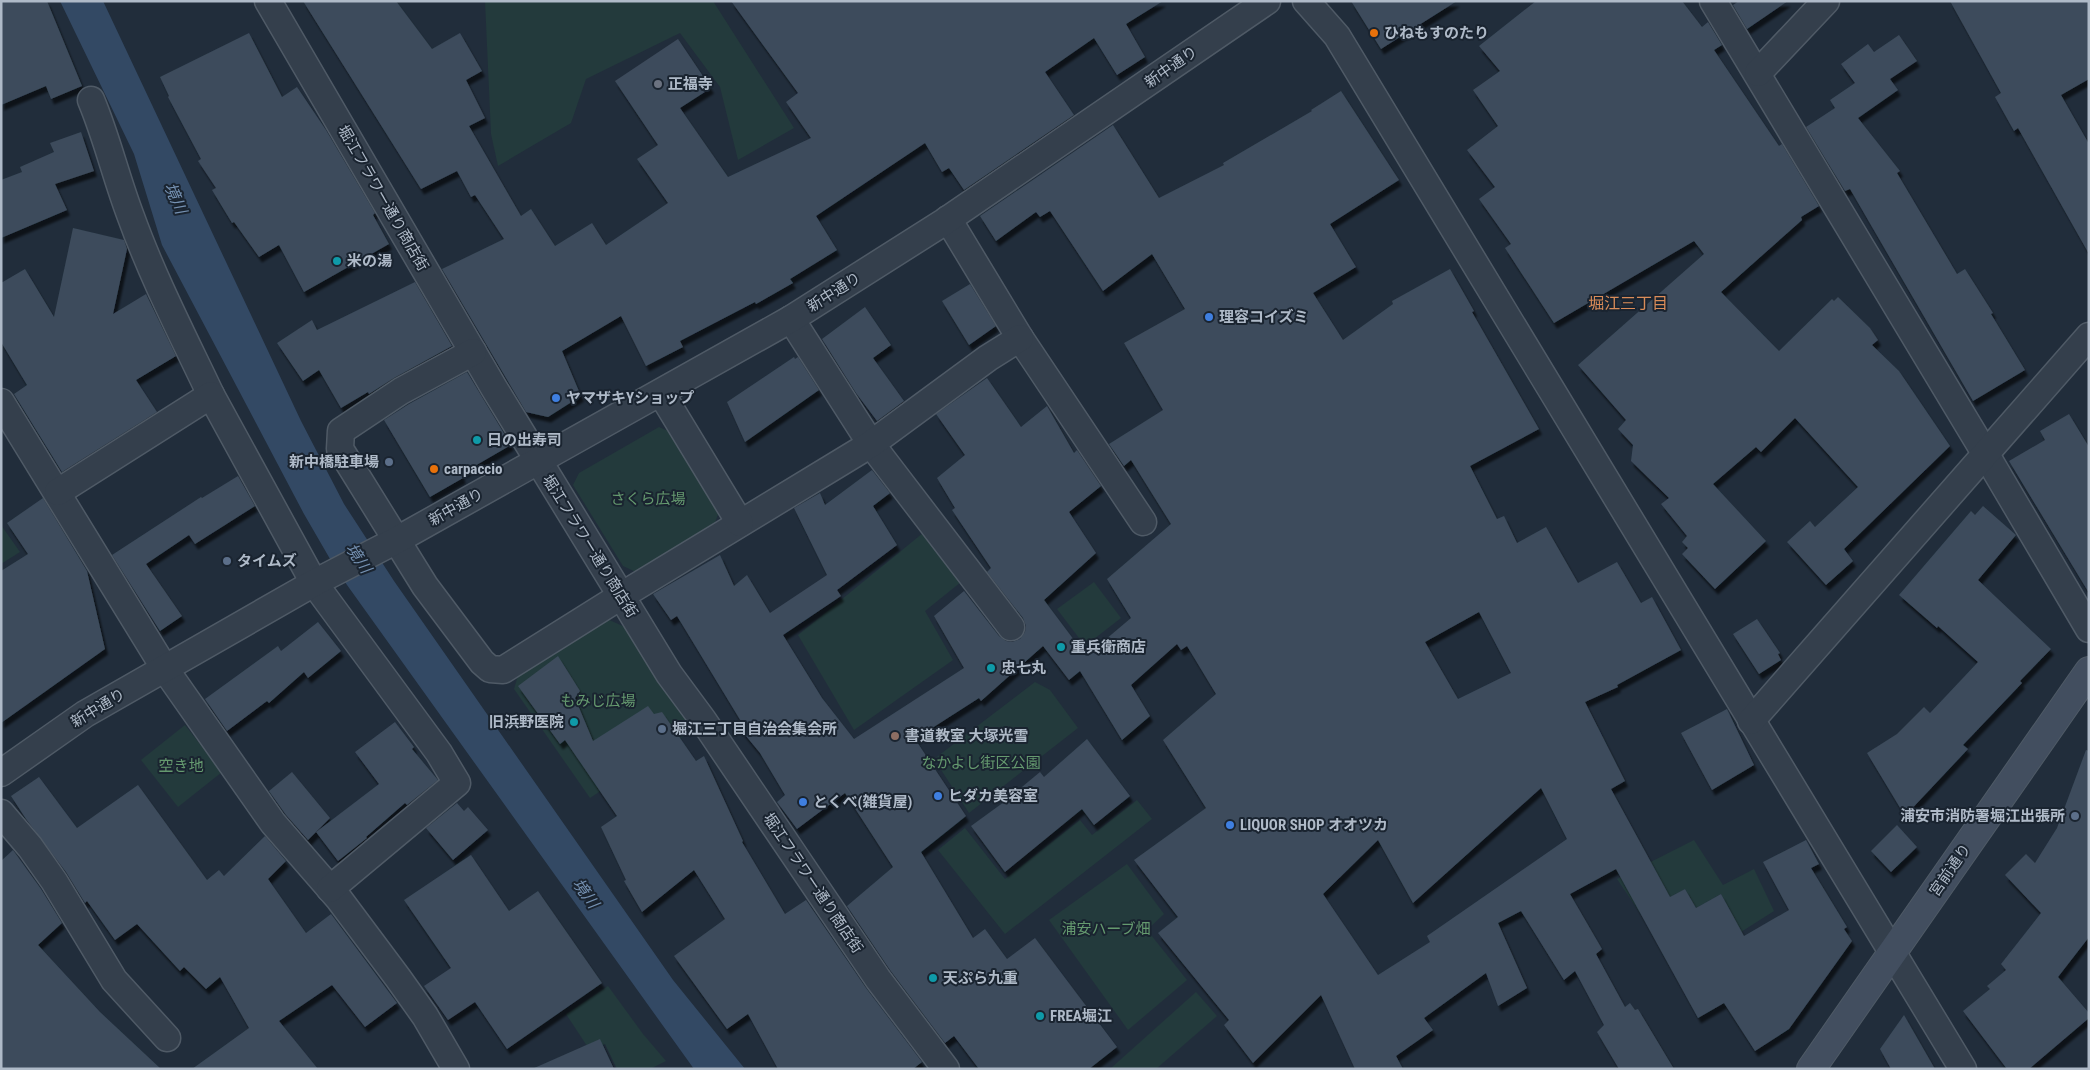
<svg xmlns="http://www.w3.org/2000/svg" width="2090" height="1070" font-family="'Roboto Condensed','Noto Sans JP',sans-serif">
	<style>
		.green { fill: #233a3c }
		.water { fill: #334964 }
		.building { fill: #3c4b5b; fill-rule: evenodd; filter: url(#shadow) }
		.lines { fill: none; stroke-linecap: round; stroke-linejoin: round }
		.street-casing { stroke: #4f5a66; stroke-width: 29 }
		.secondary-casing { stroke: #4f5a66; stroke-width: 30 }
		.street { stroke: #343f4c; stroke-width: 26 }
		.secondary { stroke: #424e5f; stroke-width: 28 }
		.food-dot { fill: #e8710a; stroke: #1a2430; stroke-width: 2 }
		.worship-dot { fill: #6b7280; stroke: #1a2430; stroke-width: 2 }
		.culture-dot { fill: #0f9aa8; stroke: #1a2430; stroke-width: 2 }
		.shop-dot { fill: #3f7fe0; stroke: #1a2430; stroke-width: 2 }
		.service-dot { fill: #5c6f8a; stroke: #1a2430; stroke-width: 2 }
		.education-dot { fill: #8d6e63; stroke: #1a2430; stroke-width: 2 }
		.labels { text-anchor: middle; stroke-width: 4; stroke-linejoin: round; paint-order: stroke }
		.poi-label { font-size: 15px; font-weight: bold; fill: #afbac8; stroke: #1a2430; text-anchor: start }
		.street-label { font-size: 15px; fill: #afbac8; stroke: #1a2430 }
		.park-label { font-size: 15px; fill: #659a6f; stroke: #1a2430 }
		.water-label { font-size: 16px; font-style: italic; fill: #7591b2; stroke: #1a2430 }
		.neighbourhood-label { font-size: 16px; fill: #da8c59; stroke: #1a2430 }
	</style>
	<defs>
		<filter id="shadow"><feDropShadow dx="3" dy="5.5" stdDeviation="1" flood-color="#0009"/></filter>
	</defs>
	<rect width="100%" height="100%" fill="#212d3b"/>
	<!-- green -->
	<g class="green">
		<polygon points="485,1 713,1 794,128 738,160 720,87 680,33 586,79 571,123 498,166 491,134"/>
		<polygon points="659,427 675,434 720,509 713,528 638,573 623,566 573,485 579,473"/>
		<polygon points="1,525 20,552 1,564"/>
		<polygon points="923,533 961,582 925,611 953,660 854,730 798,635"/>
		<polygon points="1094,582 1121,618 1085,646 1057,609"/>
		<polygon points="607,619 625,627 693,730 590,798 514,689 519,672"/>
		<polygon points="1035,682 1050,690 1078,728 969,813 934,759"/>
		<polygon points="185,725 222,772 178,807 141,760"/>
		<polygon points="1137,800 1152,819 1005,934 938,850 965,828 1005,879 1080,820 1092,835"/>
		<polygon points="1694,840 1723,885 1754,869 1774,911 1741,932 1721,894 1696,908 1685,889 1640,913 1617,879"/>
		<polygon points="1127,864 1164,914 1147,930 1187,980 1128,1030 1049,920"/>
		<polygon points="608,986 643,1034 666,1061 650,1069 617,1069 605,1044 591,1052 566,1014"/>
		<polygon points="1196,992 1217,1016 1156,1069 1110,1069"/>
	</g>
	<!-- water -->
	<polygon class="water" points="60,1 103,1 301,421 344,504 394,581 673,980 745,1069 694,1069 337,571 304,514 162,245 134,154"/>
	<!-- building -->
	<g class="building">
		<polygon points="1,1 47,1 82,86 51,99 46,86 1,105"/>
		<polygon points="303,1 396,1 432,49 460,33 482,71 466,80 485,118 469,126 521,216 531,209 555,246 592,223 606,245 668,203 637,159 658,145 615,81 678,39 711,88 680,108 728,177 811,138 786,102 798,93 731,1 1163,1 1126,24 1145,57 1117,75 1094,38 1045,72 1074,115 964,190 949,168 942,172 925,143 816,216 837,250 790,279 793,283 756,304 755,302 680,341 683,347 646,366 621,316 562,351 581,396 548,417 526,412 442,269 504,239 475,195 471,197 457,171 421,189"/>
		<polygon points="1351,1 1457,1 1381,49"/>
		<polygon points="1536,1 1682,1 1702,27 1708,22 1722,45 1714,50 1779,146 1782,144 1819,206 1801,217 1802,220 1721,292 1779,351 1832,299 1834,301 1838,297 1870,328 1878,340 1872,345 1899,371 1950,446 1844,549 1853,561 1826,585 1787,542 1810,521 1815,527 1858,487 1795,418 1761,452 1756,447 1713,484 1766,541 1715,589 1682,554 1688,548 1682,542 1687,536 1661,504 1669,498 1631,461 1633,445 1618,429 1626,420 1578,365 1704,254 1694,241 1554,323 1505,248 1511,244 1479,199 1495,187 1467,150 1498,126 1473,90 1500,71 1479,46"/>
		<polygon points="1739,1 1788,1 1747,29 1733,5"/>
		<polygon points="1950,1 2089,1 2089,79 2061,95 2089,144 2089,254 2018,128 2014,131 1995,97 2001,93"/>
		<polygon points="249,33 282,97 297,87 326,130 375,213 373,215 389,244 304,292 279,245 259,257 234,222 232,223 212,190 216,188 198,161 201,159 168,97 169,96 160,77"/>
		<polygon points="1899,35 1917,61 1890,79 1898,90 1858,118 1900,171 1897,173 1957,274 1965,269 1993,313 1991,314 2025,370 1973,401 1850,189 1845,191 1806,127 1835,108 1830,100 1855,83 1841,64 1868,44 1874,52"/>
		<path d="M1341,91L1399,180L1330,224L1356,267L1313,293L1343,340L1393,304L1392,301L1450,269L1474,311L1472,312L1539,429L1470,466L1497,519L1504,516L1517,543L1546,527L1578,583L1617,562L1641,603L1652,597L1681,650L1617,685L1618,687L1585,702L1625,781L1611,789L1670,897L1685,889L1696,908L1721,894L1744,936L1789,910L1763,862L1806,840L1819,864L1811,868L1847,927L1844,929L1852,941L1789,1029L1755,1051L1724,1003L1698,1018L1616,869L1570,894L1602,949L1596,954L1625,1007L1630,1003L1635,1010L1638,1009L1674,1069H1619L1597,1032L1604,1025L1575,971L1564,980L1521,911L1498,923L1527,988L1498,1006L1486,973L1424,1018L1433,1030L1396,1056L1403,1069H1355L1321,995L1253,1063L1224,1025L1229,1020L1158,933L1178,917L1134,860L1206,808L1163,740L1216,694L1187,646L1181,650L1177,644L1131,685L1150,716L1122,740L1080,671L1069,680L1043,646L981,701L979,698L915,739L966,816L921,852L973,938L985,929L1007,959L1035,938L1117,1047L1089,1069H979L954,1036L945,1043L890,970L847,906L893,867L845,793L797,829L777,802L785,795L760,753L741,730L744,728L742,723L677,616L671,620L653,594L720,555L734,586L747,575L770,613L827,575L794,508L820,493L825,505L872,470L890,493L873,506L897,545L837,590L841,596L783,635L822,698L854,739L964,668L934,616L964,591L999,636L1006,641L1012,642L1020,639L1025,632L1026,626L1023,618L987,572L991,568L952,510L955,508L937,478L965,455L936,414L987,378L1021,427L1047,406L1074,453L1077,450L1101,486L1069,512L1096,553L1044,600L1086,656L1131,618L1107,579L1171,524L1131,460L1124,466L1109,444L1163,410L1124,343L1185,309L1152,254L1103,291L1050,211L1040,217L1036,212L996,241L980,216L1113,125L1159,198L1224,165L1223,163L1312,111L1311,110ZM1479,612L1511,673L1458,699L1425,642ZM1541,788L1567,839L1427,936L1430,942L1378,975L1323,894L1378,840L1413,903Z"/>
		<polygon points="81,132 94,171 55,184 67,210 1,238 1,180 22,172 20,167 54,152 50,143"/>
		<polygon points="73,228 124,240 127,249 113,314 146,294 176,356 136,380 157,412 62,472 14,394 27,385 1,342 1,283 25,269 54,317"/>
		<polygon points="415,282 452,346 394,378 369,394 368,392 341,408 319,370 303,381 277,343 312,320 317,330"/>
		<polygon points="970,284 996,326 969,345 942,301"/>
		<polygon points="865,307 891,345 873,358 904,401 877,421 856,393 822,339"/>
		<polygon points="794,357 795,359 798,357 819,390 745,442 727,402"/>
		<polygon points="467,372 511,445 461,474 463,478 430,497 384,420 409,404"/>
		<polygon points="2069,414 2089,447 2089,593 2009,461 2045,440 2040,431"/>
		<polygon points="238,476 255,506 195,544 189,535 146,564 182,616 160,631 112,555 201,497 202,498"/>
		<polygon points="43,498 87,571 105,649 1,723 1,571 28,554 7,523"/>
		<polygon points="1983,506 2016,535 1978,580 2051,649 2020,681 2022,683 1963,745 1968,749 1905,816 1867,753 1897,734 1924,707 1930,713 1978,662 1938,626 1937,628 1899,595 1971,511 1975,515"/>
		<polygon points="1757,619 1780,653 1778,654 1781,660 1759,674 1733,634"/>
		<polygon points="318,622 341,651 308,678 304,672 269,703 267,701 227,731 205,699 278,646 281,651"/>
		<polygon points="558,656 580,691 575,698 593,741 648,706 654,714 662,712 696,761 704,756 743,841 742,842 785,914 806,900 866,988 922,1062 913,1069 778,1069 748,1014 727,1029 674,956 725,919 694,870 642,912 624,881 626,880 601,827 617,816 565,740 560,744 518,686"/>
		<polygon points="1727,709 1754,765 1712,790 1681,733"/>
		<polygon points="395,722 414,747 412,749 438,780 407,805 405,803 366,837 367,838 338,861 316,832 379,784 355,752"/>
		<polygon points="1087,739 1130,796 1094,825 1082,809 1005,872 971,826 1004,802 1040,772 1044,777"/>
		<polygon points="2086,750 2089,751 2089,937 2058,977 2089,1013 2089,1018 2029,1069 2007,1069 1963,1011 1990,989 1987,986 2006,970 2001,964 2041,913 2005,875 2026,854 2035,863 2057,828"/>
		<polygon points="292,772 330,818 308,840 286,815 269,791"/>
		<polygon points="39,777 77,828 138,785 207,880 219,870 224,876 265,836 286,861 268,879 306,933 331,914 397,1003 365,1027 332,985 279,1021 318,1069 192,1069 249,1028 220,977 206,989 184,967 180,971 137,924 115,940 87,901 85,903 66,872 26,819 11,796"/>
		<polygon points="457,803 464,811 468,807 488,830 453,860 426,828"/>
		<polygon points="1897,825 1917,847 1891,872 1871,851"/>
		<polygon points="13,850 41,889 62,923 38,945 100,1012 161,1069 1,1069 1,861"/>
		<polygon points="471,855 509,911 538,891 602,983 507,1049 475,1002 448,1020 424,986 451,968 404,900"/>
		<polygon points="1904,1015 1935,1069 1891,1069 1880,1049"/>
		<polygon points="600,1039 614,1069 532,1069"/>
	</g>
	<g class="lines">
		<!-- street casing -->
		<g class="street-casing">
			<g id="street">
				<polyline points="268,1 494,388 669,674 703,720 878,979 946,1069"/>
				<polyline points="1306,1 1337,36 1963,1069"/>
				<polyline points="1713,1 1985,453 2089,629"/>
				<polyline points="1758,73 1826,1"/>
				<path d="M91,100C107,138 116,178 131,217C153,278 183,336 211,395"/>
				<polyline points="948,219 1020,338 1143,522"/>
				<polyline points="791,319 871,444 1011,627"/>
				<polyline points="473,352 401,391 341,431 340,449 425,586 482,662 490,669 503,670 621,596 871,444 988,358 1020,338"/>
				<polyline points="661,393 740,523"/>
				<polyline points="1,402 165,669 273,823 339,899 398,978 425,1016 456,1069"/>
				<polyline points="58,492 211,395 314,583 439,753 457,783 330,889"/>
				<polyline points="1751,721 2089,336"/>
				<polyline points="1,773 85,714 314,583 397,540 791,319 944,222 1267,1"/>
				<polyline points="1,813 30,847 54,881 114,980 167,1038"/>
			</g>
		</g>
		<!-- secondary casing -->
		<g class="secondary-casing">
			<polyline id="secondary" points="1811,1069 2089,671"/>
		</g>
		<!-- street -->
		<use href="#street" class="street"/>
		<!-- secondary -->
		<use href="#secondary" class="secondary"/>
	</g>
	<!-- markers -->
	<g class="food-dot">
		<circle cx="1374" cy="33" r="5"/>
		<circle cx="434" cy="469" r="5"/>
	</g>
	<circle class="worship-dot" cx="658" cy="84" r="5"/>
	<g class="culture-dot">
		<circle cx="337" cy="261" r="5"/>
		<circle cx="477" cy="440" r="5"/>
		<circle cx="1061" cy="647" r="5"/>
		<circle cx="991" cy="668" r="5"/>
		<circle cx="574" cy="722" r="5"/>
		<circle cx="933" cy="978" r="5"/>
		<circle cx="1040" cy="1016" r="5"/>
	</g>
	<g class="shop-dot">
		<circle cx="1209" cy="317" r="5"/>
		<circle cx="556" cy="398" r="5"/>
		<circle cx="938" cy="796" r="5"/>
		<circle cx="803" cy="802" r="5"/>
		<circle cx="1230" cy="825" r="5"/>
	</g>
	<g class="service-dot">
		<circle cx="389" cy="462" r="5"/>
		<circle cx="227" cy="561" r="5"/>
		<circle cx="662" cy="729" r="5"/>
		<circle cx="2075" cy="816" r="5"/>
	</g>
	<circle class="education-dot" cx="895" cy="736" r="5"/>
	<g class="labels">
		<!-- poi labels -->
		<g class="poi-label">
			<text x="1384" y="38">ひねもすのたり</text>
			<text x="668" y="89">正福寺</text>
			<text x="347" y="266">米の湯</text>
			<text x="1219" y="322">理容コイズミ</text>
			<text x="566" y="403">ヤマザキYショップ</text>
			<text x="487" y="445">日の出寿司</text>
			<text x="379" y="467" text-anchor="end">新中橋駐車場</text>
			<text x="444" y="474">carpaccio</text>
			<text x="237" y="566">タイムズ</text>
			<text x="1071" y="652">重兵衛商店</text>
			<text x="1001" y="673">忠七丸</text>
			<text x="564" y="727" text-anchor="end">旧浜野医院</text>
			<text x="672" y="734">堀江三丁目自治会集会所</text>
			<text x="905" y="741">書道教室 大塚光雪</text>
			<text x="948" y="801">ヒダカ美容室</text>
			<text x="813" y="807">とくべ(雑貨屋)</text>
			<text x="2065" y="821" text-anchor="end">浦安市消防署堀江出張所</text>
			<text x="1240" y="830">LIQUOR SHOP オオツカ</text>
			<text x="943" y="983">天ぷら九重</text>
			<text x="1050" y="1021">FREA堀江</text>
		</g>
		<!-- street labels -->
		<g class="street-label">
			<text transform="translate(1171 67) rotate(-35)" y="5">新中通り</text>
			<text transform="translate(383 198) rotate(60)" y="5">堀江フラワー通り商店街</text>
			<text transform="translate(834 292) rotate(-32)" y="5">新中通り</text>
			<text transform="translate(456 507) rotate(-29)" y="5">新中通り</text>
			<text transform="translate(590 546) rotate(58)" y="5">堀江フラワー通り商店街</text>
			<text transform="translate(98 708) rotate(-31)" y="5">新中通り</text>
			<text transform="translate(1950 870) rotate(-55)" y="5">宮前通り</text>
			<text transform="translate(813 883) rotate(56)" y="5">堀江フラワー通り商店街</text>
		</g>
		<!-- park labels -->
		<g class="park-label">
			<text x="648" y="504">さくら広場</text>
			<text x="598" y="706">もみじ広場</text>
			<text x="981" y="768">なかよし街区公園</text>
			<text x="181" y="771">空き地</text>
			<text x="1106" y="934">浦安ハーブ畑</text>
		</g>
		<!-- water labels -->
		<g class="water-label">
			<text transform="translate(176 198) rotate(66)" y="6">境川</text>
			<text transform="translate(359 558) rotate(56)" y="6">境川</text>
			<text transform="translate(586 893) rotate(54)" y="6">境川</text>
		</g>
		<!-- neighbourhood labels -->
		<g class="neighbourhood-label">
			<text x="1628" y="309">堀江三丁目</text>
		</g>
	</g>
	<!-- border -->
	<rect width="2090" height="1070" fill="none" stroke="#afbac8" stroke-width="5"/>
</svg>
